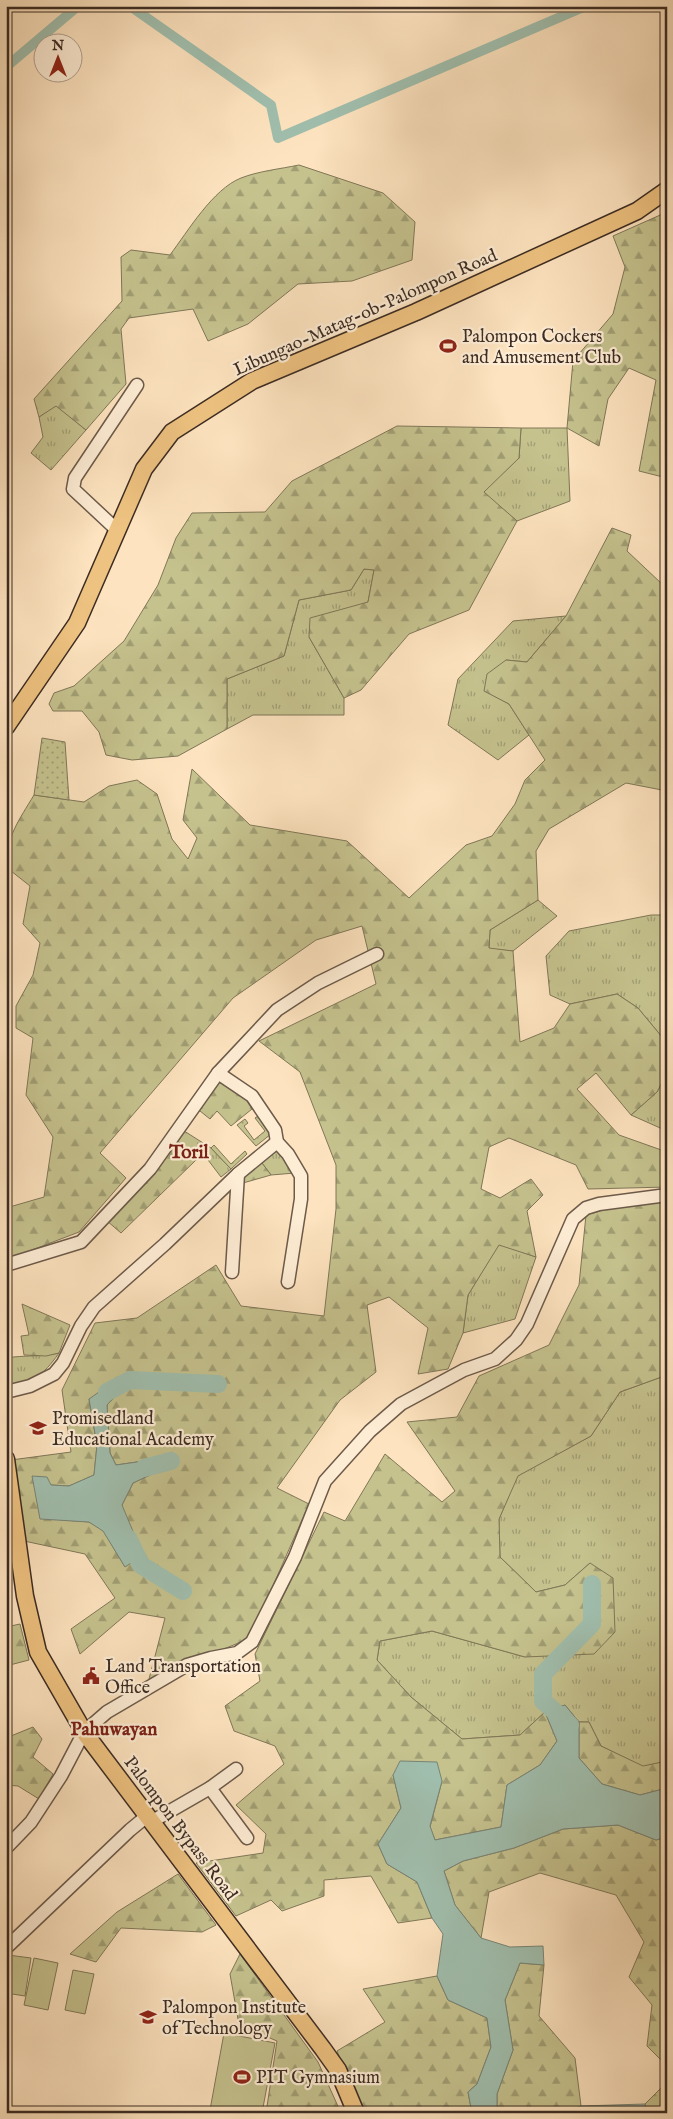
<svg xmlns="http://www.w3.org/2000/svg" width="673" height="2119" font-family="'IM FELL English',serif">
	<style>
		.grass { fill: url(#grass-tufts); stroke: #807758 }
		.forest { fill: url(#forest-firs); stroke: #807758; fill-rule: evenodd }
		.garden { fill: url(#garden-dots); stroke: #807758 }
		.pitch { fill: #c5c28e; stroke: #807758 }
		.water { fill: #a0bead; stroke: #788476 }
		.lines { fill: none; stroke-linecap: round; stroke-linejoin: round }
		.canal { stroke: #a0bead; stroke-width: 10 }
		.river { stroke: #a0bead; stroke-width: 18 }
		.minor-casing { stroke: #6c5a4a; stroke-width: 15 }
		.major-casing { stroke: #3c2c23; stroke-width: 19 }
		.minor { stroke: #feedd5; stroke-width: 12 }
		.major { stroke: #eec280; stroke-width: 16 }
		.labels { text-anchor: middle; stroke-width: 4.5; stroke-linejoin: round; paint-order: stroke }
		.street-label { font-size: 18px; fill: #3c2c23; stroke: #feedd5 }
		.poi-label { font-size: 18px; fill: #3c2c23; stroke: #feedd5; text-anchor: start }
		.neighbourhood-label { font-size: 19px; font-weight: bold; fill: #7a1f14; stroke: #feedd5 }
	</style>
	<defs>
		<pattern id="grass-tufts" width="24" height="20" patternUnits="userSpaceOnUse" patternTransform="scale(1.25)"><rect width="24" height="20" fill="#c5c28e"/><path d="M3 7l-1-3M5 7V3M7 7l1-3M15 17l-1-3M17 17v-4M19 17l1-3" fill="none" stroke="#a19e74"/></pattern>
		<pattern id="forest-firs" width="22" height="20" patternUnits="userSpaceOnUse" patternTransform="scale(1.25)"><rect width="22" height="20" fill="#c5c28e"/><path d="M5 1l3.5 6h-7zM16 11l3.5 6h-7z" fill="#a19e74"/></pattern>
		<pattern id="garden-dots" width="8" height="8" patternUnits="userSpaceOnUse" patternTransform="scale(1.25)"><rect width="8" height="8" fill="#c5c28e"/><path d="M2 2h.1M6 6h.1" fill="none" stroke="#a19e74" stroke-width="1.8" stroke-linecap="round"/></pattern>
	</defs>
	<rect width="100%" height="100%" fill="#fde3bf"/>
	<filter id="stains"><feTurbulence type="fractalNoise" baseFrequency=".004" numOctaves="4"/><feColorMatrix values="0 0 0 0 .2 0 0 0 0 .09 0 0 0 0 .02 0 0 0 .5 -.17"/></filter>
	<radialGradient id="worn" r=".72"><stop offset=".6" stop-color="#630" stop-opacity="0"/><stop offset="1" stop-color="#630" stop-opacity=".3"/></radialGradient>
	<!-- grass -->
	<g class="grass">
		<polygon points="56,405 86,430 51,470 31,453 43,437 39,417"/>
		<polygon points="521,428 567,428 570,501 517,521 483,492 519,458"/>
		<polygon points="364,569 374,570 368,602 309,637 344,698 344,715 253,715 227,729 227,679 284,656 299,600 351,590"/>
		<polygon points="566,616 527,662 506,660 485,691 509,704 529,735 498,760 448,725 458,679 513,621"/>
		<polygon points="538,900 557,916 513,951 489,949 490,930"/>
		<polygon points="651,915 667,915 667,1043 638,1008 617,994 570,1004 550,995 546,956 569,931"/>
		<polygon points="667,1073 667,1131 631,1115 657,1092"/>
		<polygon points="181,1129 211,1148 231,1169 221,1177 205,1156 196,1160 174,1137"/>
		<polygon points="275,1148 295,1173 271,1175 259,1159"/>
		<polygon points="499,1244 536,1257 515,1319 463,1333 468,1295"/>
		<path d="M59,1353C42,1377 34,1381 6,1387V1358C24,1355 41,1357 59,1353Z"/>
		<polygon points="667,1375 667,1761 643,1767 601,1746 589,1722 579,1722 565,1705 545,1712 520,1735 462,1739 411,1697 377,1660 380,1641 432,1631 525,1657 590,1563 565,1585 536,1592 500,1557 499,1519 517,1476 591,1436 620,1392"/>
	</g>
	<!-- forest -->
	<g class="forest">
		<path d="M299,165L383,193L415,222L412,260L352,281L298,284L248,324L208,341L193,309L129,318L121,329L126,384L86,430L56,406L39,417L34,399L122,301L121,257L131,250L170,255C188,231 213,189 241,178C259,171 280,169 299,165Z"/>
		<polygon points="667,212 667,478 639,471 656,380 629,368 608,399 599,446 567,428 573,361 613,314 625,267 613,236"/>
		<polygon points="397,426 521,428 519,458 484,492 517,521 469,610 409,634 361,690 344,698 309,637 310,618 368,602 374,570 364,569 351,590 299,600 284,656 227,679 227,729 178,756 132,760 106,755 99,732 82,711 53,711 49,704 54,693 74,686 124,641 158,585 176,538 192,513 265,512 292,481"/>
		<path d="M612,528L631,535L627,551L662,584L667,583V791L626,783L549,829L536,851L538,900L490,930L489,948L513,951L520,1042L554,1028L570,1004L617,994L638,1008L667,1043V1073L657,1092L631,1115L596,1073L577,1089L619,1135L667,1152V1187L588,1189L576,1165L509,1138L489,1147L481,1189L500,1198L531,1179L543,1195L527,1211L536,1257L499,1245L468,1295L463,1333L448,1369L418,1374L428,1328L389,1297L367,1305L376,1372L340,1400L277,1488L309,1504L250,1638C217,1653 182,1663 149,1679L165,1618L129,1612L80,1654L71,1629L115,1598L85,1554L24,1541L11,1460L71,1452L62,1390L95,1323L137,1318L216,1265L241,1306L324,1316L336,1209V1165L300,1072L259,1041L376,984L362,926L316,940L233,998L100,1153L126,1178L79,1232L6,1260V1208L44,1197L53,1137L26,1095L33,1038L16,1028V1006L33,975L40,943L23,924L30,886L6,867C6,837 19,820 34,795L84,802L109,786L137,780L157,794L172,839L188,859L197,838L183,820L192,769L250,825L347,841L409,898L466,845L492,836L515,804L525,780L545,760L509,704L484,691L487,674L506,660L527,662L566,616ZM146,1377V1385L120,1391L107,1405L110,1453L116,1465L165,1458L167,1467L133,1483L122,1505L125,1567L103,1530L89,1522L40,1518L51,1485L69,1486L94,1475L97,1445L89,1399Z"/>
		<polygon points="217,1081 244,1096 252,1109 231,1126 217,1111 210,1119 195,1107"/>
		<polygon points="174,1137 196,1160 121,1233 106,1220"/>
		<polygon points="259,1159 271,1175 243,1183 242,1174"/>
		<polygon points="667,1198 667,1375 620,1392 591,1436 518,1476 499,1519 500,1557 536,1592 565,1585 590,1563 613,1578 615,1632 594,1654 525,1657 432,1631 380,1641 377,1660 411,1697 462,1739 520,1735 545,1712 557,1741 540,1765 507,1785 501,1827 435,1840 430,1827 442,1781 393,1775 401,1808 378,1844 387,1864 417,1882 432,1918 398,1923 371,1876 324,1880 324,1896 282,1911 271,1900 236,1916 196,1863 263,1853 266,1834 236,1805 284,1764 275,1746 234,1731 225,1706 260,1681 255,1654 324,1512 345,1521 385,1454 442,1502 455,1491 407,1422 457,1417 479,1376 549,1345 579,1285 586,1215 628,1203"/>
		<polygon points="22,1304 70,1325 59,1353 46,1356 24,1355 21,1336 29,1335"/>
		<polygon points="20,1624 29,1660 6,1666 6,1627"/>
		<polygon points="579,1722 589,1722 601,1746 643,1766 667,1761 667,1788 640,1795 602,1784 579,1758"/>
		<polygon points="33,1727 42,1739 33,1757 53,1774 39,1799 18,1786 6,1785 6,1738"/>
		<polygon points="618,1825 656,1840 667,1837 667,2066 647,2046 652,2005 629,1977 644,1942 616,1895 540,1873 489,1892 481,1938 455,1905 444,1871 463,1861 514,1848 563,1829"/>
		<polygon points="178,1874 216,1925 202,1932 121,1928 96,1962 70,1954 117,1912"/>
		<polygon points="240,1954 318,2062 341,2113 266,2113 277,2041 239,2025 230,1974"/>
		<polygon points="520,1963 544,1965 539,2016 575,2058 581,2106 562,2113 497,2113 497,2094 513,2050 505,2000"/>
		<polygon points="437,1976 448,2000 487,2018 491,2047 477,2084 468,2092 472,2113 362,2113 337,2051 385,2022 363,1989"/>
		<polygon points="667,2082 667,2113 642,2113 646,2112 645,2104"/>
	</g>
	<!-- garden -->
	<g class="garden">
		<polygon points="42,738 65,742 69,800 34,795"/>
		<polygon points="258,1116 271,1134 256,1146 237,1125 245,1119 248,1123 244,1126 254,1140 265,1131 255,1118"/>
		<polygon points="214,1145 231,1164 245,1151 247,1154 231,1169 211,1148"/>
	</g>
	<!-- pitch -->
	<g class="pitch">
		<polygon points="8,1955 31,1958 25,1996 6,1993"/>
		<polygon points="34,1958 58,1963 48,2010 24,2005"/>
		<polygon points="73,1970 94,1974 85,2014 65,2010"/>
		<polygon points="224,2033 275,2043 262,2113 224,2113 210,2110"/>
	</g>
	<!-- water -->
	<g class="water">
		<polygon points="146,1377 147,1385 120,1391 107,1405 110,1453 116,1465 165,1458 167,1467 133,1483 122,1505 143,1555 125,1567 103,1531 89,1522 40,1519 32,1476 47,1477 51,1485 69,1486 94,1475 97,1445 89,1399 109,1385"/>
		<polygon points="565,1705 579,1722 579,1758 602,1784 640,1795 667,1788 667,1837 656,1840 618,1825 563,1829 514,1848 463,1861 444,1871 455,1905 481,1938 510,1947 543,1946 544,1965 520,1963 505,2000 513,2050 497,2094 497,2113 472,2113 468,2092 477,2084 491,2047 487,2018 448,2000 437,1976 443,1934 432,1918 417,1882 387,1864 378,1844 401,1808 393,1775 400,1761 437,1762 442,1781 430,1826 435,1840 501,1827 507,1785 540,1765 557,1741 545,1712"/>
		<polygon points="645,2104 646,2112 642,2113 562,2113 581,2106"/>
	</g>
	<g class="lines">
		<!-- canal -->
		<g class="canal">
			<polyline points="130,6 271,105 278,138 586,6"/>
			<polyline points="6,67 78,6"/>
		</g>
		<!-- river -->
		<g class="river">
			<polyline points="107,1392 130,1380 218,1384"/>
			<polyline points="144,1468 171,1461"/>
			<polyline points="128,1538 141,1565 183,1591"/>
			<polyline points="570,1725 543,1701 543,1674 592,1624 592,1584"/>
		</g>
		<!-- minor casing -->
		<g class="minor-casing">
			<g id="minor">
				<polyline points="117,530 73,489 75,478 137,385"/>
				<polyline points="218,1073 252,1096 275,1130 277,1142 288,1154 301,1176 301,1199 288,1282"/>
				<polyline points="6,1265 81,1242 150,1169 218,1073 277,1010 318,983 377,954"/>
				<polyline points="232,1272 238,1174"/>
				<polyline points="6,1392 30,1386 54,1374 63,1363 81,1326 94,1307 165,1244 238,1174 277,1142"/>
				<polyline points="210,1788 247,1838"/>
				<polyline points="151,1822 210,1788 236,1769"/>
				<polyline points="6,1848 31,1822 61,1776 84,1732 107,1712 187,1665 211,1658 237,1653 252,1642 295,1557 325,1481 370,1431 401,1404 464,1370 495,1359 516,1340 527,1324 573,1219 586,1208 599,1204 667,1195"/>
				<polyline points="6,1948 130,1830 147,1816"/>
			</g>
		</g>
		<!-- major casing -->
		<g class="major-casing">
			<g id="major">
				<polyline points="6,727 77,623 144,469 172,432 252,381 416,312 637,211 667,190"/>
				<polyline points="6,1459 25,1596 38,1652 84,1732 323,2049 338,2070 356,2113"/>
			</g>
		</g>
		<!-- minor -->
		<use href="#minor" class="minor"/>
		<!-- major -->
		<use href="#major" class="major"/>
	</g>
	<!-- icons -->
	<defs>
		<g id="stadium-bare" transform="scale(1.35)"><path d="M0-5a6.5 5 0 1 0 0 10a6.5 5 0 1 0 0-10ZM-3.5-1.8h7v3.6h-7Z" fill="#8f2418" stroke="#feedd5" stroke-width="2.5" paint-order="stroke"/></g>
		<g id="school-bare" transform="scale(1.35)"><path d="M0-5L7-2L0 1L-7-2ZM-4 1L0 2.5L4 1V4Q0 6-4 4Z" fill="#8f2418" stroke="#feedd5" stroke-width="2.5" paint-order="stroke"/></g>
		<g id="civic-bare" transform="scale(1.35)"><path d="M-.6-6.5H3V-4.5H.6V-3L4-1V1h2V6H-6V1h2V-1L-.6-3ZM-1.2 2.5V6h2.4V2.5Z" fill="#8f2418" stroke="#feedd5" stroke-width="2.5" paint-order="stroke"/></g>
		<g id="university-bare" transform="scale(1.35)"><path d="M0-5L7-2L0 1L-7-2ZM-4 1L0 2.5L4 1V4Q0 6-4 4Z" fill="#8f2418" stroke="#feedd5" stroke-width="2.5" paint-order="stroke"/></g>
	</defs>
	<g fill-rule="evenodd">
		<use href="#stadium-bare" x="448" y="346"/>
		<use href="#school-bare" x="38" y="1428"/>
		<use href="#civic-bare" x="91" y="1676"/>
		<use href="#university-bare" x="148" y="2017"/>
		<use href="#stadium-bare" x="242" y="2077"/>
	</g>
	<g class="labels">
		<!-- street labels -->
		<g class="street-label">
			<text transform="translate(365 312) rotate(-24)" y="6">Libungao-Matag-ob-Palompon Road</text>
			<text transform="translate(181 1828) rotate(53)" y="6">Palompon Bypass Road</text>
		</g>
		<!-- poi labels -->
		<g class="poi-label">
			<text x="462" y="342">Palompon Cockers<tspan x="462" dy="21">and Amusement Club</tspan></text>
			<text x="52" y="1424">Promisedland<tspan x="52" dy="21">Educational Academy</tspan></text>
			<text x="105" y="1672">Land Transportation<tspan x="105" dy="21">Office</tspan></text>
			<text x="162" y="2013">Palompon Institute<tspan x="162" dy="21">of Technology</tspan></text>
			<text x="256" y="2083">PIT Gymnasium</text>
		</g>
		<!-- neighbourhood labels -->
		<g class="neighbourhood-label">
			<text x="189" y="1158">Toril</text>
			<text x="114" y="1735">Pahuwayan</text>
		</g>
	</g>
	<!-- margin -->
	<rect width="673" height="2119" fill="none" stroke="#fde3bf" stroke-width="25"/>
	<rect x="8" y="8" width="658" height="2104" fill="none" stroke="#3c2c23" stroke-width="2.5"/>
	<rect x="12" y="12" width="648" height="2094" fill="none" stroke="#3c2c23"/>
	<!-- north arrow -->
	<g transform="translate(58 58)"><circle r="24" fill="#feedd5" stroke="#b0a08e"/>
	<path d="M0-4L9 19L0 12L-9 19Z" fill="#8f2418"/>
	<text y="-8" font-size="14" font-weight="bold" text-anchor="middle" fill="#3c2c23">N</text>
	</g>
	<rect width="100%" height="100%" filter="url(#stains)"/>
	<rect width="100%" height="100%" fill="url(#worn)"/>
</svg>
